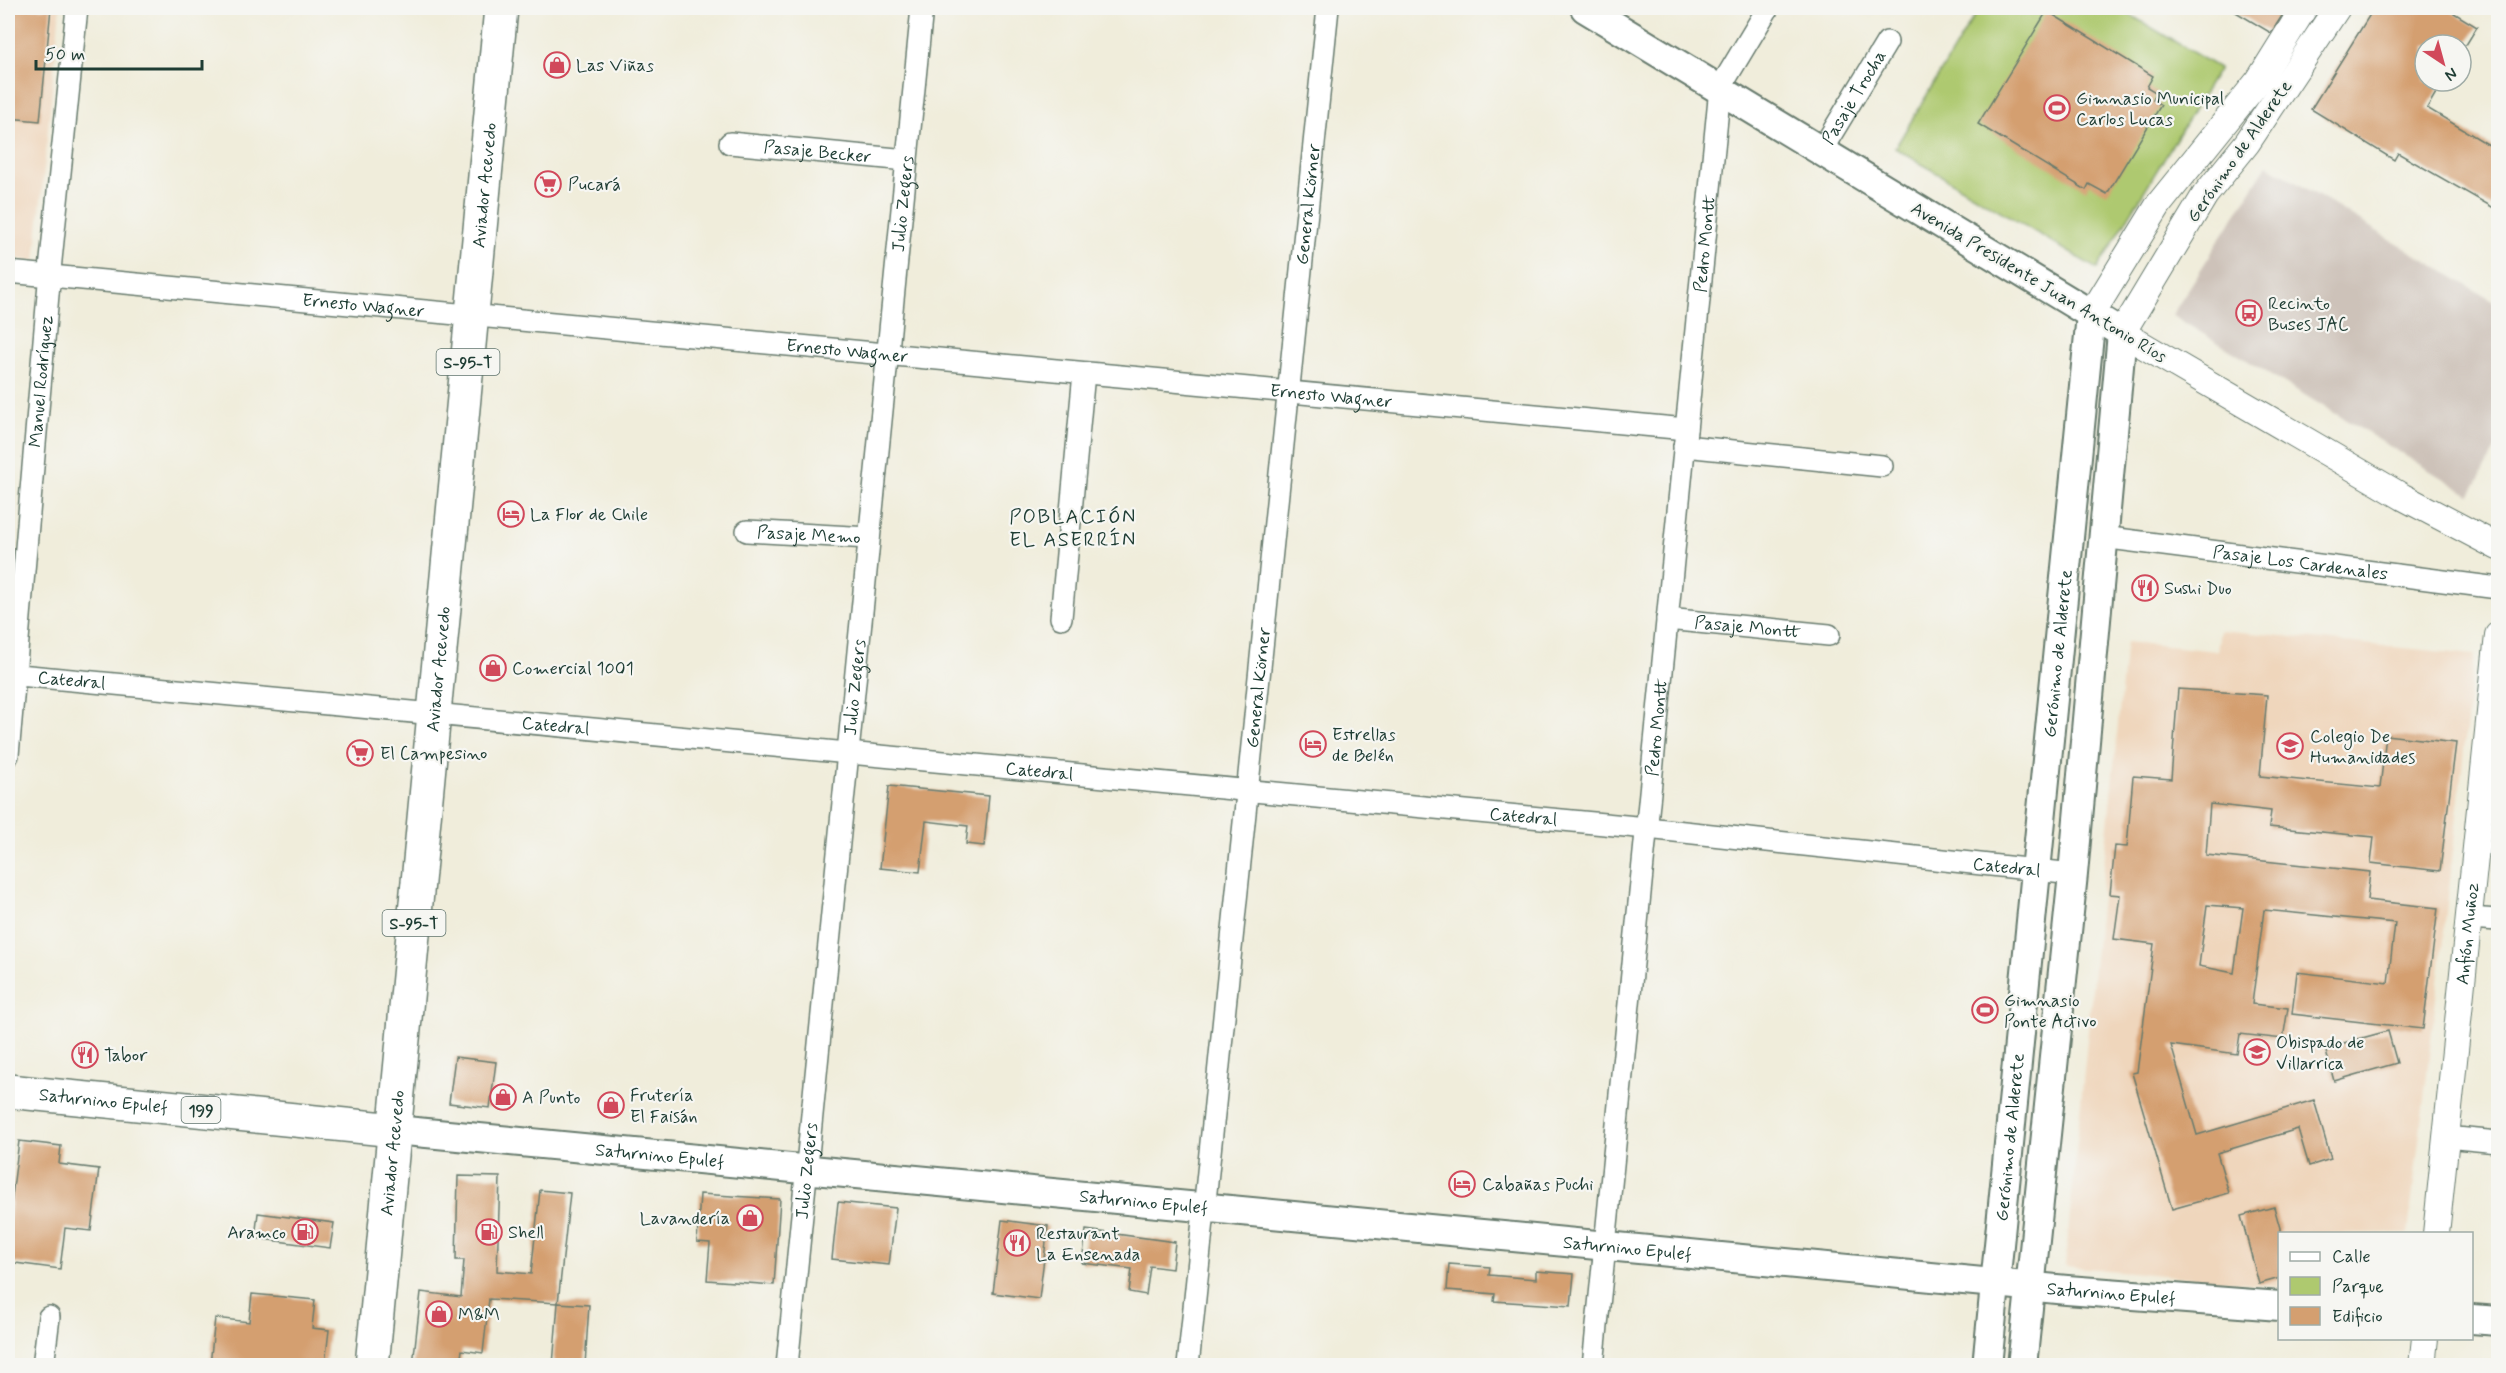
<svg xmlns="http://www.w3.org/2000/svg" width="2506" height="1373" font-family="Mynerve,sans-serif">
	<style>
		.built { fill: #efd6bc }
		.industrial { fill: #cdc2b9 }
		.green { fill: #aec96f; stroke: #668352; stroke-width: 1.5 }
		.building { fill: #d49f70; fill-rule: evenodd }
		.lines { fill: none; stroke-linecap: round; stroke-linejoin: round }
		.minor-casing { stroke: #687b6e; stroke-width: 24 }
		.tertiary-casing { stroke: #687b6e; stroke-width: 28 }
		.secondary-casing { stroke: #687b6e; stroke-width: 32 }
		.primary-casing { stroke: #687b6e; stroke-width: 36 }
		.minor { stroke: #fff; stroke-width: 21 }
		.tertiary { stroke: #fff; stroke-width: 26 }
		.secondary { stroke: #fff; stroke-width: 28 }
		.primary { stroke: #fff; stroke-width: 33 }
		.labels { text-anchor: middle; stroke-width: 4.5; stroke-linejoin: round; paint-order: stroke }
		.shield { fill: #f6f6f2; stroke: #60746d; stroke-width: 1.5 }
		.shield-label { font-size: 16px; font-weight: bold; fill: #1f3d34 }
		.poi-label { font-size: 18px; fill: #1f3d34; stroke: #f6f6f2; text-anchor: start }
		.street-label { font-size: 18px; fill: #1f3d34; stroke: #f6f6f2 }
		.neighbourhood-label { font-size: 20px; letter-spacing: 1.5px; fill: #1f3d34; stroke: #f6f6f2 }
	</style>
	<rect width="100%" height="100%" fill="#f6f6f2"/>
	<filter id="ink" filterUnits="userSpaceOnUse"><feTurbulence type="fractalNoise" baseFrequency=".0167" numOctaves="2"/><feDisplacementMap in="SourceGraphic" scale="12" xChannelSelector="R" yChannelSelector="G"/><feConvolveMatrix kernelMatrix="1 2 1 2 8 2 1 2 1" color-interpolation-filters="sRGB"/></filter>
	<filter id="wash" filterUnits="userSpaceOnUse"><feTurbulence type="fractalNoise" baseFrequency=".008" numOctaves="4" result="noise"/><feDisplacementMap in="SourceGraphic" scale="24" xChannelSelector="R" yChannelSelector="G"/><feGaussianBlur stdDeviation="1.35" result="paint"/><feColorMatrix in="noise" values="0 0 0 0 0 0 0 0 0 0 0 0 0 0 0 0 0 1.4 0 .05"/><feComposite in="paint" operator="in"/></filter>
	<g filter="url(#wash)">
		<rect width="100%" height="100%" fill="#f0eddb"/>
		<!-- built -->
		<g class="built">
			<polygon points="8,8 60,8 35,261 8,258"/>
			<polygon points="2220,630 2474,655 2451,871 2408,1233 2280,1234 2279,1286 2065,1266 2126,642 2217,651"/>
		</g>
		<!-- industrial -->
		<polygon class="industrial" points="2267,165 2498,304 2498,444 2470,495 2172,315"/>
		<!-- green -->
		<polygon class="green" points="1979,8 2119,8 2219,68 2097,269 1895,148"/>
		<g id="blocks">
			<!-- building -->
			<g class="building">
				<polygon points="8,8 51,8 40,121 8,118"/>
				<polygon points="2229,8 2287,8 2271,33"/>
				<polygon points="2374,8 2446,8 2477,27 2466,45 2425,45 2425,81 2443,81 2427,108 2499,151 2499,211 2398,153 2394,160 2311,109"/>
				<polygon points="2047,11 2153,76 2147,87 2157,93 2153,100 2161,105 2107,194 2089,184 2086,190 1978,124"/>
				<path d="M2178,689L2267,695L2260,776L2380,788L2386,735L2456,743L2440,871L2371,863L2374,837L2269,827L2271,811L2210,804L2206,855L2370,872L2367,900L2438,908L2423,1029L2292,1014L2297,972L2388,983L2395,923L2264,910L2252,1004L2288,1008L2283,1039L2240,1034L2237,1054L2171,1045L2197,1135L2314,1100L2331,1159L2309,1166L2298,1129L2217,1153L2229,1193L2172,1209L2132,1073L2137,1072L2154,944L2114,939L2120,895L2110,894L2115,846L2127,847L2133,776L2171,779ZM2207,905L2243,908L2234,973L2199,966Z"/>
				<polygon points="889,786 989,796 984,846 966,844 968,826 926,821 920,872 880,868"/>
				<polygon points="2388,1031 2397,1063 2334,1081 2325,1048"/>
				<polygon points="455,1057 496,1062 490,1108 449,1103"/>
				<polygon points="19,1141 61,1146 59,1164 99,1169 91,1231 65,1228 60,1269 8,1262 8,1228"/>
				<polygon points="458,1176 500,1177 497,1271 531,1274 540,1190 570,1193 558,1303 489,1299 483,1353 462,1350 460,1365 413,1365 421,1292 461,1297 464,1260 456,1260"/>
				<polygon points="700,1194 780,1199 774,1285 707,1280 710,1243 697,1242"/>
				<polygon points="838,1202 896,1208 889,1265 832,1259"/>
				<polygon points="2274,1207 2280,1228 2280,1278 2259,1284 2241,1216"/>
				<polygon points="258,1213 334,1223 330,1248 255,1238"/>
				<polygon points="1002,1220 1048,1226 1039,1299 993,1293"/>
				<polygon points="1086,1230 1175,1242 1172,1269 1150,1266 1146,1295 1129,1292 1132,1269 1082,1263"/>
				<polygon points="1449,1264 1490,1267 1489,1275 1536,1279 1536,1271 1574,1274 1571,1306 1494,1301 1495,1294 1447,1290"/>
				<polygon points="252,1294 315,1300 312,1328 329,1330 325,1365 210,1365 215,1318 249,1322"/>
				<polygon points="558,1303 589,1305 585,1365 553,1365"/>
			</g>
		</g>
	</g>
	<g filter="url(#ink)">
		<use href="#blocks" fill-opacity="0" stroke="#687b6e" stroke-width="1.5"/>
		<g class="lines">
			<!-- minor casing -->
			<g class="minor-casing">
				<g id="minor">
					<path id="s1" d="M730,143L907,160"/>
					<path id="s2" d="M1821,151L1887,42"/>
					<path id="s3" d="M8,272L1686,429"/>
					<polyline points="1684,446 1882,466"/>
					<path id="s4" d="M747,531L869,538"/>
					<path id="s5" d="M2102,537L2498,588"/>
					<polyline points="1061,618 1084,373"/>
					<path id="s6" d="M1667,619L1829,635"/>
					<path id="s7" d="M8,674L1647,828L2073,874"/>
					<path id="s8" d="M8,755L51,260L77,8"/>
					<polyline points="2469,918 2498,920"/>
					<polyline points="2446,1137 2498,1142"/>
					<polyline points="43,1366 49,1317"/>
					<path id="s9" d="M787,1366L922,8"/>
					<path id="s10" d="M1188,1366L1328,8"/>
					<path id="s11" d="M1593,1366L1720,88L1768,8"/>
				</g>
			</g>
			<!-- tertiary casing -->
			<g class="tertiary-casing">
				<g id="tertiary">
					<polyline points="2337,8 2247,143 2205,195 2122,333 2403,497 2498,547"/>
					<polyline points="2091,315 2159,204 2259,80 2304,8"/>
					<path id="s12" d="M2436,1234L2498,635"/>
					<polyline points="2422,1366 2425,1338"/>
				</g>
			</g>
			<!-- secondary casing -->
			<g class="secondary-casing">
				<g id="secondary">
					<polyline points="1585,8 2122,333 2073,874 2022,1366"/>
					<path id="s13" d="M395,1130L2067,1290L2280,1306"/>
					<polyline points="2472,1319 2498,1321"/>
					<path id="s14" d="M1987,1366L2091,315"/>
				</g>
			</g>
			<!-- primary casing -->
			<g class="primary-casing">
				<g id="primary">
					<path id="s15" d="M8,1091L395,1130"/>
					<path id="s16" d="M372,1366L501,8"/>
				</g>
			</g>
			<!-- minor -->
			<use href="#minor" class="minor"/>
			<!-- tertiary -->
			<use href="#tertiary" class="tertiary"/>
			<!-- secondary -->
			<use href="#secondary" class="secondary"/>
			<!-- primary -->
			<use href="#primary" class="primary"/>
		</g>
	</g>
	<!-- icons -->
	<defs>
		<g id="shop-ring" transform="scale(1.35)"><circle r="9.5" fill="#f6f6f2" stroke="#d1495b" stroke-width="1.5"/><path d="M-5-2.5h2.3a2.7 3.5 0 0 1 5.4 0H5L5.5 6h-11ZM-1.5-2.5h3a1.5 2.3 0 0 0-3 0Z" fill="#d1495b"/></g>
		<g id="stadium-ring" transform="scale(1.35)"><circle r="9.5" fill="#f6f6f2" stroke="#d1495b" stroke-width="1.5"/><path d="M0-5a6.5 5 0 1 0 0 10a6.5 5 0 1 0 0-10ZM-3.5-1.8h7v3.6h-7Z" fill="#d1495b"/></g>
		<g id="supermarket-ring" transform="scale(1.35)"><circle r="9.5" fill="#f6f6f2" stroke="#d1495b" stroke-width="1.5"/><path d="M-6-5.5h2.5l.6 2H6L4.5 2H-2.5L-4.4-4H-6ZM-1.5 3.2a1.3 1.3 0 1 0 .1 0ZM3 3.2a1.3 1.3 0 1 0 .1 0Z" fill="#d1495b"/></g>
		<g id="bus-ring" transform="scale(1.35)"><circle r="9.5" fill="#f6f6f2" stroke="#d1495b" stroke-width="1.5"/><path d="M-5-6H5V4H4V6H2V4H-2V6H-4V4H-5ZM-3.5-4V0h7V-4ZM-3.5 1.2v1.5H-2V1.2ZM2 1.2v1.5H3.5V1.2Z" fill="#d1495b"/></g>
		<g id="hotel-ring" transform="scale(1.35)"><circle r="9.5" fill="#f6f6f2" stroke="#d1495b" stroke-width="1.5"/><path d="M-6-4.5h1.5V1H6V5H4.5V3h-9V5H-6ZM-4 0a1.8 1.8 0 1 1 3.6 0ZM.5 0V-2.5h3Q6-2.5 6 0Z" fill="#d1495b"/></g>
		<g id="restaurant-ring" transform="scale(1.35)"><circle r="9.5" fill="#f6f6f2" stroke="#d1495b" stroke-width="1.5"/><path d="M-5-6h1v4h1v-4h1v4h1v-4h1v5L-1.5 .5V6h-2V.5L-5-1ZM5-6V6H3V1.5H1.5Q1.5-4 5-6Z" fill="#d1495b"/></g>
		<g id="school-ring" transform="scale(1.35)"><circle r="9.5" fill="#f6f6f2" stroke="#d1495b" stroke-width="1.5"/><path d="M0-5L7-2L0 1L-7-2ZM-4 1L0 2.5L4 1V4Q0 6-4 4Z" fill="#d1495b"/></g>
		<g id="fuel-ring" transform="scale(1.35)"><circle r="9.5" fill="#f6f6f2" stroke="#d1495b" stroke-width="1.5"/><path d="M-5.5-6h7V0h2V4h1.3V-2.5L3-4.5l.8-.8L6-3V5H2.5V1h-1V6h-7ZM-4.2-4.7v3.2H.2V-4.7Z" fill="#d1495b"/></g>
	</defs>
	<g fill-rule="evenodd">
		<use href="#shop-ring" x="557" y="65"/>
		<use href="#stadium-ring" x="2057" y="108"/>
		<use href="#supermarket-ring" x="548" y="184"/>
		<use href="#bus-ring" x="2249" y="313"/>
		<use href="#hotel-ring" x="511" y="514"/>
		<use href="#restaurant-ring" x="2145" y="588"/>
		<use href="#shop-ring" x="493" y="668"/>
		<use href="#hotel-ring" x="1313" y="744"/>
		<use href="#school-ring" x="2290" y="746"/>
		<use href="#supermarket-ring" x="360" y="753"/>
		<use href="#stadium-ring" x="1985" y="1010"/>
		<use href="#school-ring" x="2257" y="1052"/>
		<use href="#restaurant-ring" x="85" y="1055"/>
		<use href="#shop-ring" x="503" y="1097"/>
		<use href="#shop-ring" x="611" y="1105"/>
		<use href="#hotel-ring" x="1462" y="1184"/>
		<use href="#shop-ring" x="750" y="1218"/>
		<use href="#fuel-ring" x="305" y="1232"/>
		<use href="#fuel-ring" x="489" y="1232"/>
		<use href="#restaurant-ring" x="1017" y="1243"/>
		<use href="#shop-ring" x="439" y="1314"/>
	</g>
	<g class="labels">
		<!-- shield labels -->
		<g class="shield">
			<rect x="436.5" y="349" width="63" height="26" rx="4.5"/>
			<rect x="382.5" y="910" width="63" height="26" rx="4.5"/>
			<rect x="181.5" y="1097" width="39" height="26" rx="4.5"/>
		</g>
		<g class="shield-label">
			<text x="468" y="368">S-95-T</text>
			<text x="414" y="929">S-95-T</text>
			<text x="201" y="1116">199</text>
		</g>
		<!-- poi labels -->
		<g class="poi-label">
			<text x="576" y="71">Las Viñas</text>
			<text x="2076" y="104">Gimnasio Municipal<tspan x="2076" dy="21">Carlos Lucas</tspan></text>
			<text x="568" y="190">Pucará</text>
			<text x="2268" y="309">Recinto<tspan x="2268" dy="21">Buses JAC</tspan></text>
			<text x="530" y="520">La Flor de Chile</text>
			<text x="2164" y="594">Sushi Duo</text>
			<text x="512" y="674">Comercial 1001</text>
			<text x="1332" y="740">Estrellas<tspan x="1332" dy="21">de Belén</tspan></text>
			<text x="2310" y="742">Colegio De<tspan x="2310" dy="21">Humanidades</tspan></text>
			<text x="380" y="759">El Campesino</text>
			<text x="2004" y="1006">Gimnasio<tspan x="2004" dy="21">Ponte Activo</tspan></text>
			<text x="2276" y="1048">Obispado de<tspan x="2276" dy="21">Villarrica</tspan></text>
			<text x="104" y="1061">Tabor</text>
			<text x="630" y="1101">Frutería<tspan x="630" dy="21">El Faisán</tspan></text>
			<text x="522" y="1103">A Punto</text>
			<text x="1482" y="1190">Cabañas Puchi</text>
			<text x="730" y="1224" text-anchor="end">Lavandería</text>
			<text x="286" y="1238" text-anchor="end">Aramco</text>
			<text x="508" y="1238">Shell</text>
			<text x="1036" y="1239">Restaurant<tspan x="1036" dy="21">La Ensenada</tspan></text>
			<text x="458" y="1320">M&amp;M</text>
		</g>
		<!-- street labels -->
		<g class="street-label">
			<text dy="6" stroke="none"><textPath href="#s2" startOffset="63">Pasaje Trocha</textPath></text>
			<text transform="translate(2239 151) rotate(-55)" y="6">Gerónimo de Alderete</text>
			<text dy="6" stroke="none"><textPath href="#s1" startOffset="88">Pasaje Becker</textPath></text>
			<text dy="6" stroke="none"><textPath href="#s16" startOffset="1186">Aviador Acevedo</textPath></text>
			<text dy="6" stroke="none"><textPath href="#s9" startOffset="1168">Julio Zegers</textPath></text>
			<text dy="6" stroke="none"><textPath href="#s10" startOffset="1168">General Körner</textPath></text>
			<text dy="6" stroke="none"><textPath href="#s11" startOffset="1128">Pedro Montt</textPath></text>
			<text transform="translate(2039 282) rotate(31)" y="6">Avenida Presidente Juan Antonio Ríos</text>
			<text dy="6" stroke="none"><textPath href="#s3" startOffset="357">Ernesto Wagner</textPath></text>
			<text dy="6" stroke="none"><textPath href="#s3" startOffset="843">Ernesto Wagner</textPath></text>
			<text dy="6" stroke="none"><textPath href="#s8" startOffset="375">Manuel Rodríguez</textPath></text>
			<text dy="6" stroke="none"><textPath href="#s3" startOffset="1329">Ernesto Wagner</textPath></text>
			<text dy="6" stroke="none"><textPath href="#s4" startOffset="62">Pasaje Memo</textPath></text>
			<text dy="6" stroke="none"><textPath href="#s5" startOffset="200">Pasaje Los Cardenales</textPath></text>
			<text dy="6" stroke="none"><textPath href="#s6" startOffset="81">Pasaje Montt</textPath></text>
			<text dy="6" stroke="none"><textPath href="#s14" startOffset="716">Gerónimo de Alderete</textPath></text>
			<text dy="6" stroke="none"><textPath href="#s16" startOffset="700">Aviador Acevedo</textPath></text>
			<text dy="6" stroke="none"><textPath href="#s7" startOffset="64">Catedral</textPath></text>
			<text dy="6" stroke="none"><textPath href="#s9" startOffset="682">Julio Zegers</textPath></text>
			<text dy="6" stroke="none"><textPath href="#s10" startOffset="682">General Körner</textPath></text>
			<text dy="6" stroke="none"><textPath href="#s7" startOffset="550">Catedral</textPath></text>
			<text dy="6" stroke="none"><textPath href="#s11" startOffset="642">Pedro Montt</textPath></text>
			<text dy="6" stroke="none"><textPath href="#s7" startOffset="1036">Catedral</textPath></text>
			<text dy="6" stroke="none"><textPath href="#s7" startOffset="1522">Catedral</textPath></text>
			<text dy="6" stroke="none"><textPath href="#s7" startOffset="2008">Catedral</textPath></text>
			<text dy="6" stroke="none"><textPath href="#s12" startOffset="302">Anfión Muñoz</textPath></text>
			<text dy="6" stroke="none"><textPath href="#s15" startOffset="96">Saturnino Epulef</textPath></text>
			<text dy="6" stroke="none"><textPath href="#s14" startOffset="230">Gerónimo de Alderete</textPath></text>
			<text dy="6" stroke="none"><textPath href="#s16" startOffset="214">Aviador Acevedo</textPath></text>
			<text dy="6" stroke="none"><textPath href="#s13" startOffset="266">Saturnino Epulef</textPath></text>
			<text dy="6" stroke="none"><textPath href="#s9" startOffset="196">Julio Zegers</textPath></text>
			<text dy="6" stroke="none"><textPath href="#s13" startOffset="752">Saturnino Epulef</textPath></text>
			<text dy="6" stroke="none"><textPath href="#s13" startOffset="1238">Saturnino Epulef</textPath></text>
			<text dy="6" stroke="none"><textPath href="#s13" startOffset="1724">Saturnino Epulef</textPath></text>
		</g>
		<!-- neighbourhood labels -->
		<g class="neighbourhood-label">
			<text x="1073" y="523">POBLACIÓN<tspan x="1073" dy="23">EL ASERRÍN</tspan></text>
		</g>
	</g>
	<!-- margin -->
	<rect width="2506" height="1373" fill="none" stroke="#f6f6f2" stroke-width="30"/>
	<!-- legend -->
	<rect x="2278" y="1232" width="195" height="108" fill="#f6f6f2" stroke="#a0aca6" stroke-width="1.5"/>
	<rect x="2290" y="1252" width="30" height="9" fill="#ffffff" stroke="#a0aca6" stroke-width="1.5"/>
	<text x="2332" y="1262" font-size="18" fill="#1f3d34">Calle</text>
	<rect x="2290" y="1277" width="30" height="18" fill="#aec96f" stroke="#a0aca6" stroke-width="1.5"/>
	<text x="2332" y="1292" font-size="18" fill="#1f3d34">Parque</text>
	<rect x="2290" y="1307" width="30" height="18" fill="#d49f70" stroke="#a0aca6" stroke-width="1.5"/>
	<text x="2332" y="1322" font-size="18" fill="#1f3d34">Edificio</text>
	<!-- north arrow -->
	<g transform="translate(2443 63) rotate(144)"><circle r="28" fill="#f6f6f2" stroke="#a0aca6" stroke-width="1.5"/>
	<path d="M0-4.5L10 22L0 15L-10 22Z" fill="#d1495b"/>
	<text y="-9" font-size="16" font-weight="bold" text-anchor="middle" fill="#1f3d34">N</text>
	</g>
	<!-- scale -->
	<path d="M36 60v9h166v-9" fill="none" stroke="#1f3d34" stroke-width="3"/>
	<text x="45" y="60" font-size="18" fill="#1f3d34" stroke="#f6f6f2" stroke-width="4.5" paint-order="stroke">50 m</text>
</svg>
